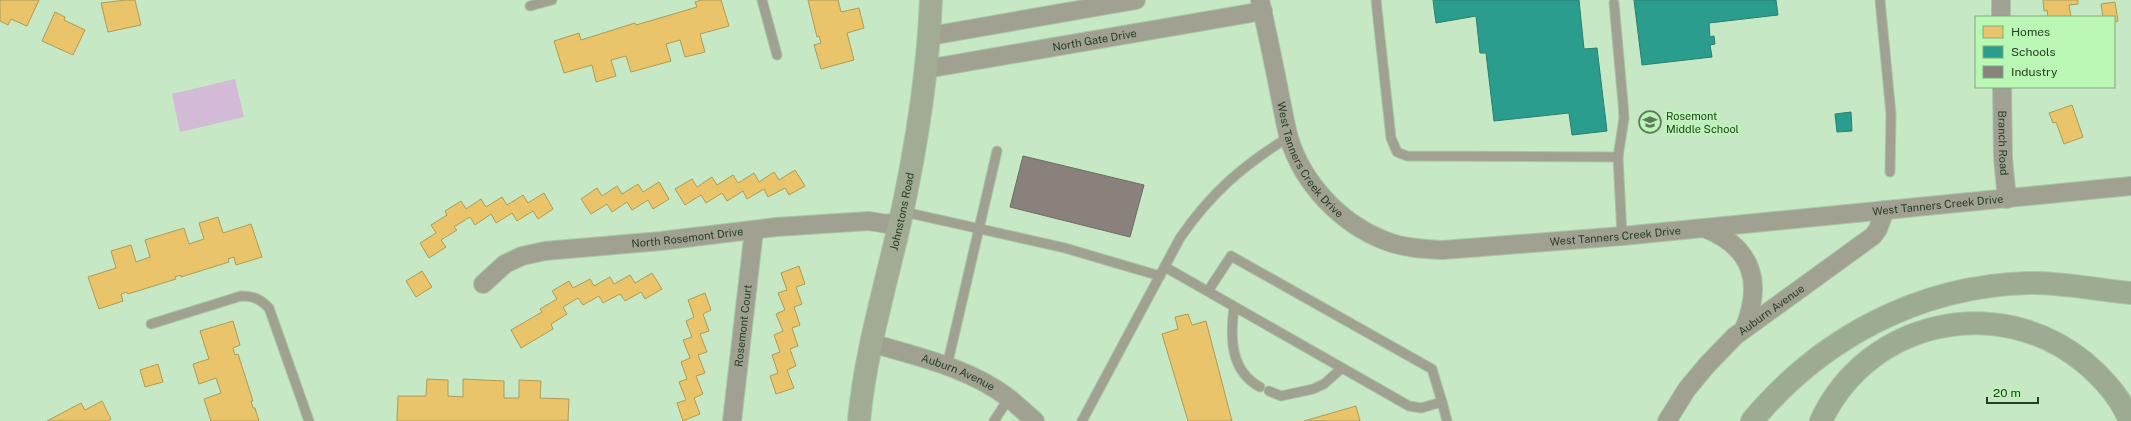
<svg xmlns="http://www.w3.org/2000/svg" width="2131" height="421" font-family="'Public Sans',sans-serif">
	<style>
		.green { fill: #d3bad6 }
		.homes { fill: #e9c46a; stroke: #ae9c55 }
		.schools { fill: #2a9d8f; stroke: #28806f }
		.industry { fill: #8a817c; stroke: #6c6d62 }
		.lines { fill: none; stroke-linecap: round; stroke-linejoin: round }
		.lane-casing { stroke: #a9c4a6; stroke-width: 11 }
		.street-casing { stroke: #a9c4a6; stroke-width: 20 }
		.secondary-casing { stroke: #a9c4a6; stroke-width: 24 }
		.highway-casing { stroke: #a9c4a6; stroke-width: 24 }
		.lane { stroke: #a1a192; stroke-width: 9 }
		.street { stroke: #a1a192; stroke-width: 18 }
		.secondary { stroke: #a2ab94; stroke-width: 22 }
		.highway { stroke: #9eab93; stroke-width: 22 }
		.labels { text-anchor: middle; stroke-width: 4; stroke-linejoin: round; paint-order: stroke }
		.street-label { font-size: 11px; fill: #253e24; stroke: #baf7b5 }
		.poi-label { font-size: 11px; fill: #253e24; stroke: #baf7b5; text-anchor: start }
	</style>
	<rect width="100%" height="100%" fill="#c7e8c4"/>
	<!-- green -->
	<polygon class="green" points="235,79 244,117 180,132 172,94"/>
	<!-- homes -->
	<g class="homes">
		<polygon points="0,0 39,0 27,26 11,19 8,25 0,21"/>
		<polygon points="126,0 135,0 141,25 108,32 101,3"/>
		<polygon points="701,0 721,0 729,26 700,34 705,52 685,57 680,40 666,44 671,61 631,72 626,56 611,60 616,76 596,82 592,65 564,73 554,41 579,33 581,40 635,23 636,25 697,7 695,2"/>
		<polygon points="808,0 838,0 841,12 859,8 864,28 847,33 854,60 821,69 814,45 821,43 819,36 817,37"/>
		<polygon points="2043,0 2078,0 2078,4 2069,5 2071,17 2048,17 2047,10 2044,11"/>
		<polygon points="2115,2 2118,21 2114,22 2114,17 2103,17 2101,4"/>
		<polygon points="55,12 65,17 64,20 85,30 73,55 42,41"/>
		<polygon points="2072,105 2083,137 2064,144 2056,122 2053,123 2049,113"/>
		<polygon points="795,170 805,186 789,195 785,188 768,197 764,189 747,199 743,191 727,201 722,193 706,203 701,195 685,205 675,189 692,179 697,187 712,177 717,185 733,175 738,183 754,173 759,182 774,172 779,180"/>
		<polygon points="659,182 669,199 653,209 648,200 632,210 627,202 612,212 607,204 591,214 581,199 597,188 602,196 617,186 622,194 638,184 643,192"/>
		<polygon points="544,193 553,209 538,219 533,211 517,221 512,213 496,223 491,214 475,225 470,217 454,227 457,230 441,240 446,247 429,258 420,243 436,233 431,225 447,215 445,211 461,201 466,209 481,199 486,207 502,197 507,205 523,195 528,203"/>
		<polygon points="218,217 223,233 251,224 262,257 236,265 234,257 228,259 229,262 181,277 181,275 175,277 176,279 128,294 127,292 121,294 123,301 99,309 88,277 116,268 111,251 131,245 136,262 150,257 145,240 184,228 189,244 204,239 199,223"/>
		<polygon points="799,266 805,284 796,287 802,304 794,307 800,325 792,328 798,346 790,349 796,366 787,370 794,388 776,394 770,376 778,373 772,355 780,352 774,335 783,331 776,314 785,310 778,293 787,290 781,273"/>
		<polygon points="422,271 432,287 416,297 406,281"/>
		<polygon points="652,273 662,289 645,299 641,292 625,301 620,294 603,303 599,296 583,305 578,298 563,307 567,314 551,324 553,329 521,348 511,330 542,312 540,309 557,299 552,291 569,281 573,288 590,279 594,286 610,277 614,284 630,275 635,283"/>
		<polygon points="705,293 711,310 703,314 709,331 700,334 707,352 698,355 705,373 696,376 703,394 694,398 700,414 683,421 677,403 686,400 679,382 687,379 681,362 690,358 683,340 692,337 686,321 694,317 688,300"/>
		<polygon points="1188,314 1192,325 1206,321 1232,421 1188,421 1162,334 1178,329 1175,317"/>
		<polygon points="233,321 240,345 233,348 235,355 238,354 253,401 251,401 253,408 255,408 259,421 211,421 204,399 221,393 216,378 199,384 193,364 209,359 200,331"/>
		<polygon points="158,364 163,382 145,387 140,370"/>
		<polygon points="427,379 448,380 448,396 463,397 463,379 504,381 504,398 519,398 519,380 541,381 540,398 569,399 568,421 397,421 398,396 426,396"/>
		<polygon points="102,401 111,419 108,421 47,421 81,403 85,410"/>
		<polygon points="1356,406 1360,421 1304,421"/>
	</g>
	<!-- schools -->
	<g class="schools">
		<polygon points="1433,0 1579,0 1584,49 1597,48 1607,131 1572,135 1569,113 1494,121 1486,53 1480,53 1476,16 1436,23"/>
		<polygon points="1634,0 1776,0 1778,15 1709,23 1710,37 1714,36 1715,44 1710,45 1712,57 1642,65"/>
		<polygon points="1851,112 1852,131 1837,132 1835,114"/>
	</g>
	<!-- industry -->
	<polygon class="industry" points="1023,156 1144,185 1130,237 1010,207"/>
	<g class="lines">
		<!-- lane casing -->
		<g class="lane-casing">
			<g id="lane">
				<polyline points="762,0 777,55"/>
				<polyline points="1376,0 1391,138 1397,152 1407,156 1618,157"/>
				<polyline points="1880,0 1891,114 1890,172"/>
				<polyline points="1614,3 1623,103 1624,118 1618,157 1622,236"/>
				<polyline points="530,6 552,0"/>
				<polyline points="903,219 909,213 1065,248 1160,276"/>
				<polyline points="1165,267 1409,406 1421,408 1442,402 1432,369 1231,256 1208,291"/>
				<path d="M1234,307C1230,337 1230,371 1260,387"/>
				<path d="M151,324L241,296C254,296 260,299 269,308L309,421"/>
				<polyline points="947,366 997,151"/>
				<polyline points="1269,391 1281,396 1313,389 1324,384 1342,368"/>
				<polyline points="1442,402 1447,421"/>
				<polyline points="994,421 1009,398"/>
				<path d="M1082,421L1180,238C1210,194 1243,165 1289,137"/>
			</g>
		</g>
		<!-- street casing -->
		<g class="street-casing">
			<g id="street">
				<path id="s1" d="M1260,0C1267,32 1274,64 1280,96C1283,109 1285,124 1289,138C1303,184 1341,224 1386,241C1404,248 1424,249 1443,250L1622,236L2131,186"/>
				<polyline points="2001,0 2001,17"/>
				<polyline points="930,36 1136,0"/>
				<path id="s2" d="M926,69L1263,11"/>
				<path id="s3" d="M2002,87L2003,158L2007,199"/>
				<path d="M1704,228C1753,247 1763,283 1744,329"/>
				<path id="s4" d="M483,284L505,264L522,256L545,251L661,241L776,227L869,221L887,224L900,221"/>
				<path id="s5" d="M871,343C919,357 970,368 1010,399C1018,406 1027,414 1035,421"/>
				<path id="s6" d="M732,421L754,230"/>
				<path id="s7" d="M1667,421L1687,389L1707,365L1735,336L1873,236L1878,229L1885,210"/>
			</g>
		</g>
		<!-- secondary casing -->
		<g class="secondary-casing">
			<g id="secondary">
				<path id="s8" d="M859,421C865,354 885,288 900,222C916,149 928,75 931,0"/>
			</g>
		</g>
		<!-- highway casing -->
		<g class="highway-casing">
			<g id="highway">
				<path d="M1752,421C1821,338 1919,286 2028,283C2063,282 2097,290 2131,293"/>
				<path d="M1821,421C1868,320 1998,292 2084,362C2103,378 2121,398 2130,421"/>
			</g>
		</g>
		<!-- lane -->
		<use href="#lane" class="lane"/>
		<!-- street -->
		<use href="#street" class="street"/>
		<!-- secondary -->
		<use href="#secondary" class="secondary"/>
		<!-- highway -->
		<use href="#highway" class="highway"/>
	</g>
	<!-- icons -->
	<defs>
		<g id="school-ring" transform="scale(1.15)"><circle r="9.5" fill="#baf7b5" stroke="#5e7a5c" stroke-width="1.5"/><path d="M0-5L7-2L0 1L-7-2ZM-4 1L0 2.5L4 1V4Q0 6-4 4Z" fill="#5e7a5c"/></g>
	</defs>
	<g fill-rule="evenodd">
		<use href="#school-ring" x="1650" y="122"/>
	</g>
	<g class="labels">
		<!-- street labels -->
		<g class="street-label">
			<text dy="4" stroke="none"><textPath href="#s2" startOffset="171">North Gate Drive</textPath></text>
			<text dy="4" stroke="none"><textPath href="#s3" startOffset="56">Branch Road</textPath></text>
			<text dy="4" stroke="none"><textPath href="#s1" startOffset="170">West Tanners Creek Drive</textPath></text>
			<text dy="4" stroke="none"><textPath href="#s1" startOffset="842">West Tanners Creek Drive</textPath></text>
			<text dy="4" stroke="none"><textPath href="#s8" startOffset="214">Johnstons Road</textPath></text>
			<text dy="4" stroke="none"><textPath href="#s1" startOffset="518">West Tanners Creek Drive</textPath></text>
			<text dy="4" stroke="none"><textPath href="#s4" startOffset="215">North Rosemont Drive</textPath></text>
			<text dy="4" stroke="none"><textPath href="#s7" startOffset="154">Auburn Avenue</textPath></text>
			<text dy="4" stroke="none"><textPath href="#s6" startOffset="96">Rosemont Court</textPath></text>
			<text dy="4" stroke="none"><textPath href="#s5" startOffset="92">Auburn Avenue</textPath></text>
		</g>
		<!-- poi labels -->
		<g class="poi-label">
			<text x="1666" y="120">Rosemont<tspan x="1666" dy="13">Middle School</tspan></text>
		</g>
	</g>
	<!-- legend -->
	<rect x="1975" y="16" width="140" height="72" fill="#baf7b5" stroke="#7ead7b"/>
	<rect x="1983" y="26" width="20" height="12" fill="#e9c46a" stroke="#7ead7b"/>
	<text x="2011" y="36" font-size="12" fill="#253e24">Homes</text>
	<rect x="1983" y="46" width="20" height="12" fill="#2a9d8f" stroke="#7ead7b"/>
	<text x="2011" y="56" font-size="12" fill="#253e24">Schools</text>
	<rect x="1983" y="66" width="20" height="12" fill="#8a817c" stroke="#7ead7b"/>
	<text x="2011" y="76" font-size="12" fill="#253e24">Industry</text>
	<!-- scale -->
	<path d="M1987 397v6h51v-6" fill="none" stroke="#253e24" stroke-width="2"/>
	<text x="1993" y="397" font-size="12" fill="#253e24" stroke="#baf7b5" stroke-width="3" paint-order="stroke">20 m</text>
</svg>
